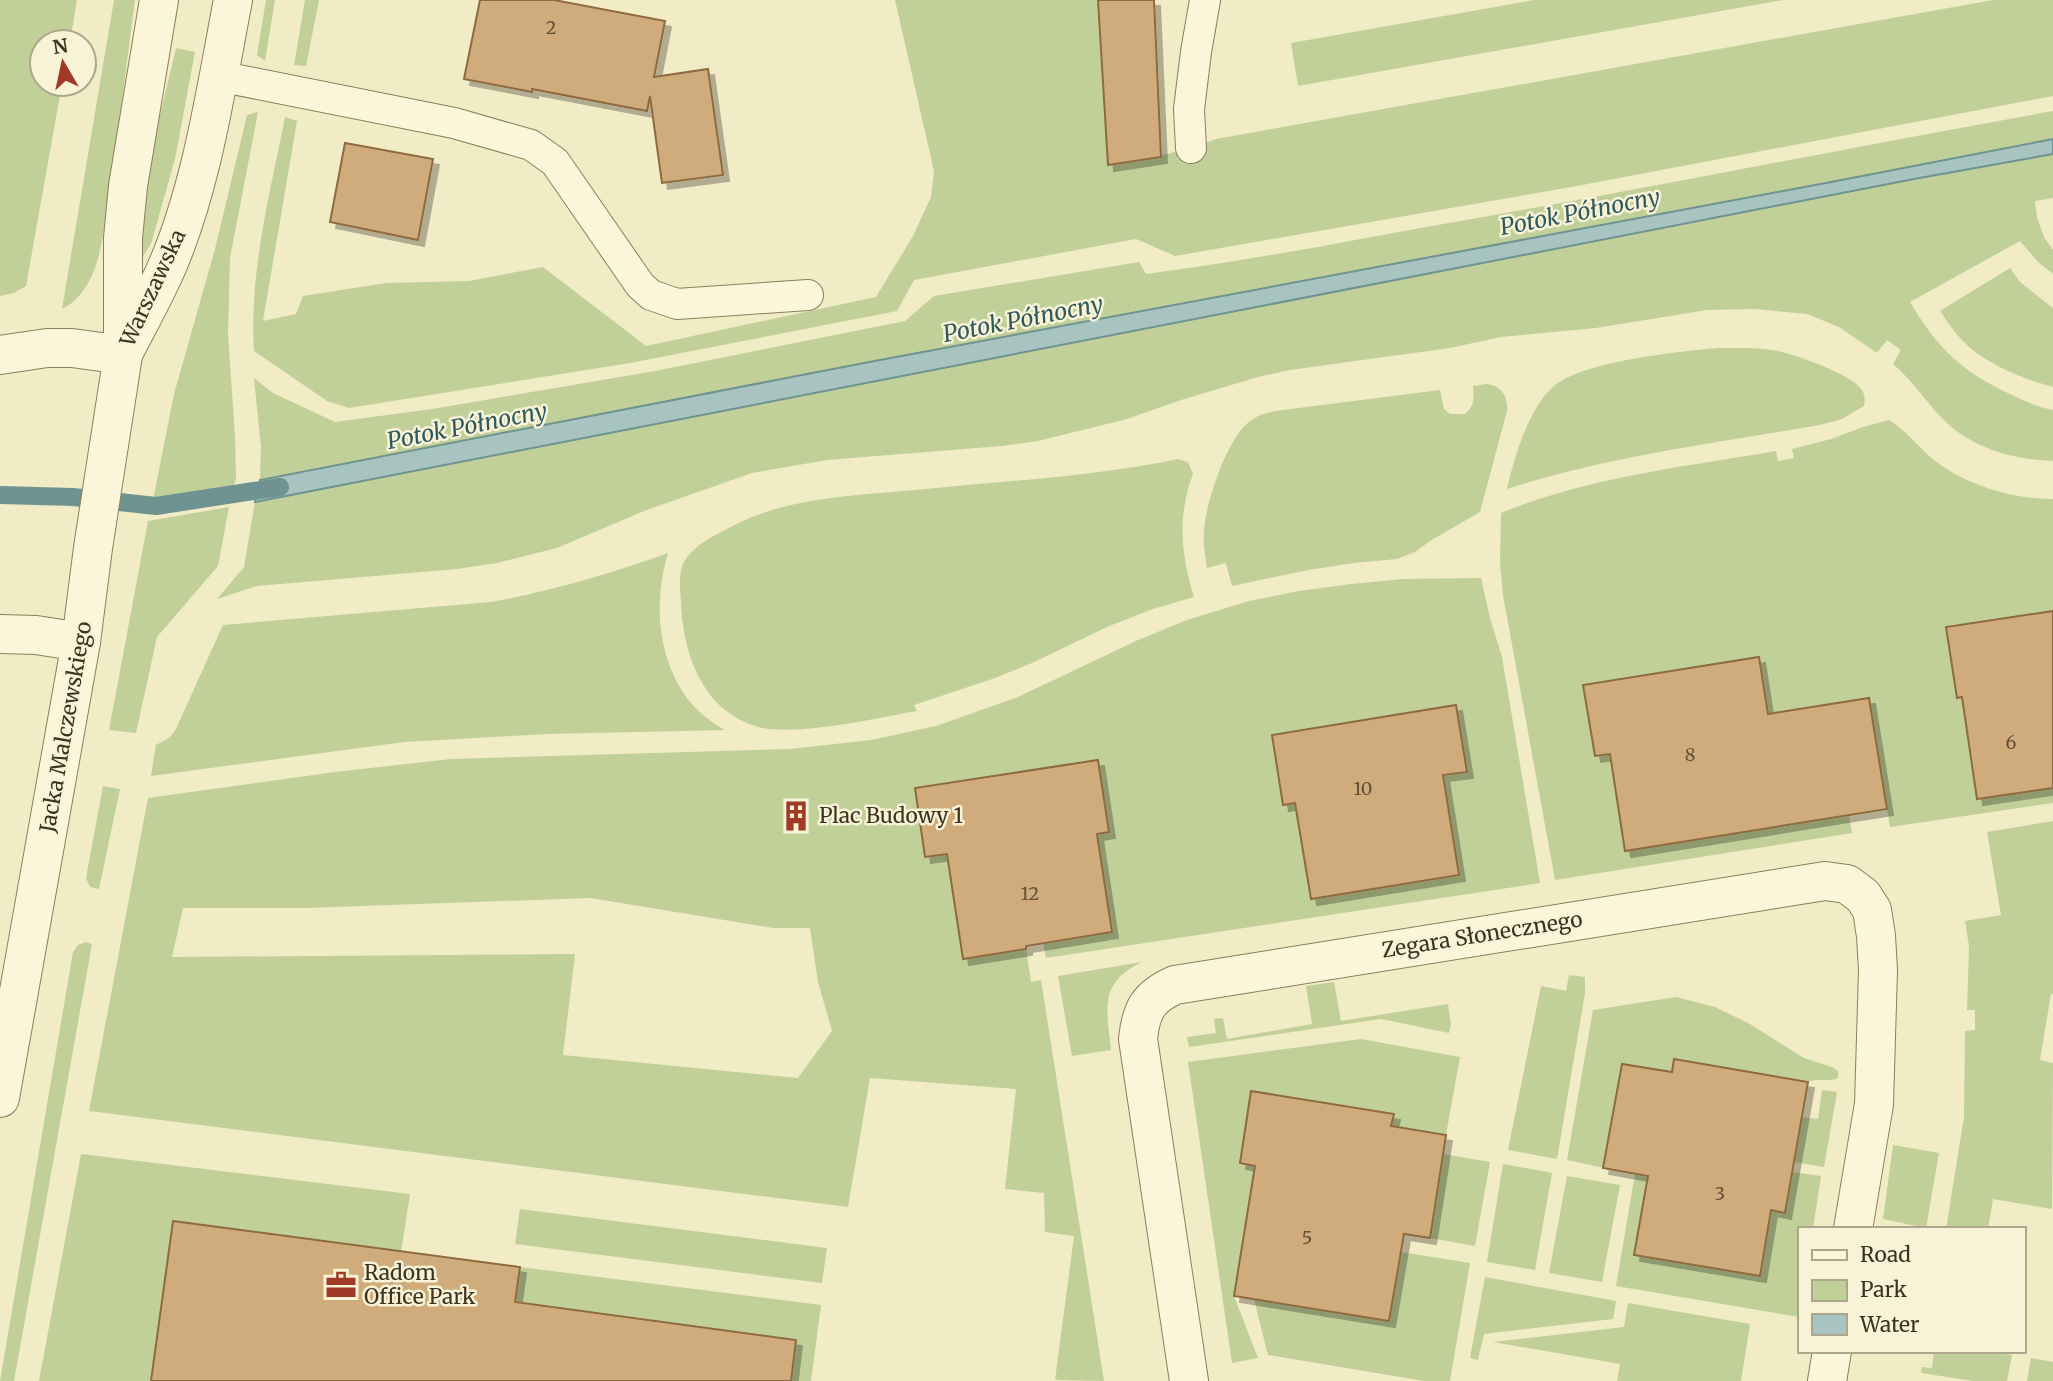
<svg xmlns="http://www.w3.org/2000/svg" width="2053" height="1381" font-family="Merriweather,serif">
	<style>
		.green { fill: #c1d099; fill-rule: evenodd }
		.water { fill: #a8c4c0; stroke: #6e9390; stroke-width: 2 }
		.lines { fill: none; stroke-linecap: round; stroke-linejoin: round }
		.stream { stroke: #6e9390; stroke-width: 18 }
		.building { fill: #d0ac7b; stroke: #8e6b3f; stroke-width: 2; filter: url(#shadow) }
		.service-casing { stroke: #8d7e5b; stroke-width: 32 }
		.minor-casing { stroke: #8d7e5b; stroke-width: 40 }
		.tertiary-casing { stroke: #8d7e5b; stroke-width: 40 }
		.service { stroke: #fbf6da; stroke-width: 30 }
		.minor { stroke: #fbf6da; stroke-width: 38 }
		.tertiary { stroke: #fbf6da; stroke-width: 38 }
		.labels { text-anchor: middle; stroke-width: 5; stroke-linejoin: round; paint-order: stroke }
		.number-label { font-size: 18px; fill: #625036 }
		.street-label { font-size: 21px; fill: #3d321f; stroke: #f8f3d7 }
		.poi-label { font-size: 21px; fill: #3d321f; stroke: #f8f3d7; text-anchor: start }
		.water-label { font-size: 23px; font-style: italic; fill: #2e595d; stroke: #f8f3d7 }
	</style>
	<defs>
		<filter id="shadow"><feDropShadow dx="6" dy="6" stdDeviation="0" flood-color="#0004"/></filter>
	</defs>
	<rect width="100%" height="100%" fill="#f1ebc6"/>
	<!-- green -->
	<g class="green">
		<polygon points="0,0 77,0 70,42 42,42 42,84 62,84 26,286 14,293 0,296"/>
		<path d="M114,0H135C126,66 119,133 108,198C104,223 103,250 93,273C87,287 77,302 62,309Z"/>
		<polygon points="266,0 275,0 265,61 257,55"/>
		<polygon points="305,0 319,0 306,66 294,65"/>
		<path d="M895,0H1098L1108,165C1146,159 1180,153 1216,139L1993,0H2053V96L1577,186L1175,256L1136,239L914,280L897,311L630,363L349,408L327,401L254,351C249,272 270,194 285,117L297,121L263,321L296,314L303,296L386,283L469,281L543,267L646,346L876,297L913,236L931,197L934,171Z"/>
		<polygon points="1534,0 1783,0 1298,86 1291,43"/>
		<polygon points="176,48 195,52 175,159 151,244 143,256 137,258 138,209"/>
		<path d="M2053,111V139L1826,183L864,363L260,480L261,447L254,378L273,393L335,422L432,409L655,371L905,321L934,296L1139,262L1146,274C1248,261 1348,241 1449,223C1651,188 1851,147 2053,111Z"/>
		<polygon points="258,112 230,258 228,334 235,436 236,478 234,485 153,500 174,394 215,249 247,115"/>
		<path d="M2053,154V198L2035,201L2037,217L2044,237L2053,250V274L2039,263L2020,241L1910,302C1938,349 1962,372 2012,395C2026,402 2038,407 2053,410V461C2015,460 1971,448 1944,420C1925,401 1914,382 1893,364L1901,350L1887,340L1877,353L1839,327L1807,314L1755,309L1707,310L1596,328L1501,337L1450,348L1290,370L1258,377L1181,400L1127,419L1038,441L1002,446L827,460L752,473L644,511L557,548L497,563L457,569L257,586L217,599L244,567L255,502L1914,179Z"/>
		<path d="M2010,268L2020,282L2053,308V387C2026,380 1989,365 1968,346C1957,336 1948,323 1940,311Z"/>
		<path d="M1717,348C1737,348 1758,347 1778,351C1796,355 1852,374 1862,390C1865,395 1865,401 1864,406L1842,419L1820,425C1716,443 1608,456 1507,489C1514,458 1529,407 1554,386C1584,361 1677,352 1717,348Z"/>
		<path d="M1487,384C1502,386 1508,396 1507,411L1480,512L1430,541L1415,552L1397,559L1354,563L1308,570L1232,586L1226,563L1207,568C1205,555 1203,542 1204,530C1206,502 1227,438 1250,421C1258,415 1266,413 1275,411L1440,390L1444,409L1450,414H1465C1475,405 1474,398 1473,386Z"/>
		<path d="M1889,420C1906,430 1918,447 1934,460C1965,485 2013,499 2053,499V611L1946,627L1957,698L1962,697L2053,788V803L1890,827L1869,698L1830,705L1852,833L1555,880L1503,595L1500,563L1501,513C1588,477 1684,467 1776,451L1778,461L1794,458L1792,449L1831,439L1863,427ZM1759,657L1770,726L1625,851L1610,754L1595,756L1584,685Z"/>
		<path d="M1178,459L1188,462L1193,474C1177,516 1181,555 1194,597L1153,609L1107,627L1032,663L995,678L914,705L917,711C876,718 792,738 755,726C702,709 683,653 681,603C680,590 678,573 684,562C692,547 711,537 725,530C783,497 851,496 915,490C1003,481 1091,477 1178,459Z"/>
		<polygon points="229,507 218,566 157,637 136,733 109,730 148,521"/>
		<path d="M668,553C653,603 657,661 691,703C700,714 713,723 725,730L547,734L404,742L151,776L156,745L169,738L175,731L223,625L491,602C551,591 610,574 668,553Z"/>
		<path d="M1481,578L1490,618L1502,657L1540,883L1046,958L1042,938L1025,941L1031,982L1041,980L1104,1381L1055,1380L1074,1236L1045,1232L1044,1193L1005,1189L1016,1089L870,1078L848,1207L89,1111L148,798L335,772L451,759L790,749L871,740L936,726L1018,697L1138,640L1187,620L1249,601L1299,591L1351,584L1403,579ZM590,898L773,928H810L818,982L832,1031L798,1078L563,1055L575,954L172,957L183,908H305Z"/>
		<polygon points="103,786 120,789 99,889 90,887 86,878"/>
		<polygon points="2053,821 2053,994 2051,994 2040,1060 2053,1063 2052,1209 1993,1199 1988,1229 1946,1229 1964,1117 1965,1031 1975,1030 1975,1010 1967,1010 1969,946 1965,921 2001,915 1987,832"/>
		<polygon points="86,942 92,944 14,1381 0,1381 73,952 78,945"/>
		<path d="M1142,962C1098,983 1107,1009 1111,1050L1072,1056L1058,976Z"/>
		<polygon points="1569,975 1585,977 1585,993 1557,1159 1508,1150 1541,986 1566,991"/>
		<polygon points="1334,982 1341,1021 1448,1004 1451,1025 1449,1033 1381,1019 1189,1047 1187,1037 1216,1033 1214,1019 1223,1018 1227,1039 1312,1024 1306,986"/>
		<path d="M1676,997L1715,1007L1750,1024L1804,1058L1832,1067L1838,1071V1078C1828,1082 1818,1078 1808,1082L1675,1059L1672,1072L1622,1064L1604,1168L1567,1160L1593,1010Z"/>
		<polygon points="1361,1039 1460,1057 1446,1135 1391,1126 1394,1115 1251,1091 1240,1163 1255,1166 1234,1296 1258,1358 1232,1363 1188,1062"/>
		<polygon points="1822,1090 1837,1092 1824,1167 1794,1162 1802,1117 1818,1119"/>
		<polygon points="1893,1145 1939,1153 1926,1228 1883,1219"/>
		<polygon points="81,1154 410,1194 401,1252 151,1381 39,1381"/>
		<polygon points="1443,1154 1490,1162 1475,1246 1430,1238"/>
		<polygon points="1503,1164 1552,1173 1535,1270 1487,1262"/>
		<polygon points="1793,1172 1821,1176 1813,1229 1799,1229 1799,1317 1616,1286 1635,1174 1648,1175 1634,1255 1759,1276 1771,1210 1785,1213"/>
		<polygon points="1567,1176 1620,1185 1602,1282 1549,1273"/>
		<polygon points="520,1209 827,1248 822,1283 515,1244"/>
		<polygon points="1401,1252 1470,1263 1450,1381 1424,1381 1268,1355 1254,1299 1389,1321"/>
		<polygon points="520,1267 821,1305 811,1381 791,1381 796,1340 515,1302"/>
		<polygon points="1485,1277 1616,1301 1613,1319 1484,1334 1478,1360 1470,1358"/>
		<polygon points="1628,1303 1750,1324 1741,1381 1617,1381 1620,1364 1493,1342 1624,1327"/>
		<polygon points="1934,1351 1990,1351 2012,1355 2007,1381 1973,1381 1921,1373 1922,1367 1932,1368"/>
		<polygon points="2031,1358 2053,1362 2053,1381 2027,1381"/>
	</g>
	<!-- water -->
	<polygon class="water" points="2053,139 2053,154 1914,179 255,502 260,480 864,363 1826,183"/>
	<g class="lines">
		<!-- stream -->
		<polyline class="stream" points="0,495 73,497 156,506 280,487"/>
	</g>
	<!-- building -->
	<g class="building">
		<polygon points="480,0 554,0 665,21 654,77 708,69 723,175 662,183 650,96 647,111 532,89 532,92 464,79"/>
		<polygon points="1098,0 1154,0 1161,157 1108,165"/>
		<polygon points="345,143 433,159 418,240 330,222"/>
		<polygon points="2053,611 2053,788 1977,799 1962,697 1957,698 1946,627"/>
		<polygon points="1759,657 1768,714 1869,698 1887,809 1625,851 1610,754 1595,756 1583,685"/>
		<polygon points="1456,705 1467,772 1443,775 1459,875 1311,899 1295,803 1283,805 1272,735"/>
		<polygon points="1098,760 1109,832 1097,834 1112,932 1026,946 1026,949 963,959 947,854 925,857 915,788"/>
		<polygon points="1674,1059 1808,1082 1785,1213 1771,1210 1760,1276 1634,1255 1648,1176 1603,1168 1622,1064 1672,1072"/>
		<polygon points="1251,1091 1394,1114 1391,1126 1446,1135 1430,1238 1404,1234 1389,1321 1234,1296 1255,1166 1240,1163"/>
		<polygon points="173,1221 520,1267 515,1302 796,1340 791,1381 151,1381"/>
	</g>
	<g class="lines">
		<!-- service casing -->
		<g class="service-casing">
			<g id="service">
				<polyline points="218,76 454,123 531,145 555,162 640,285 651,295 677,304 808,295"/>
				<polyline points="1191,148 1189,109 1196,52 1205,0"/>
			</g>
		</g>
		<!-- minor casing -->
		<g class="minor-casing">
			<g id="minor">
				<polyline points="0,355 47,348 72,348 123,355"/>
				<polyline points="0,634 36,635 81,642"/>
				<path d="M1189,1381L1138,1039C1141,1010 1148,997 1175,985L1825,881L1847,884L1863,896L1872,910L1876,936L1878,970L1874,1104L1853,1229"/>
				<polyline points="1827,1381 1832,1351"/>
			</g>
		</g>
		<!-- tertiary casing -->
		<g class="tertiary-casing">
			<g id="tertiary">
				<path d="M125,350C139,323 154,296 166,269C202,187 216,88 233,0"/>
				<polyline points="0,1098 81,642 93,548 123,355 123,238 128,186 159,0"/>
			</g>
		</g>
		<!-- service -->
		<use href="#service" class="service"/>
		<!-- minor -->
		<use href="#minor" class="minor"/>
		<!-- tertiary -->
		<use href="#tertiary" class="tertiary"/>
	</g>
	<!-- icons -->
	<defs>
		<g id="building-bare" transform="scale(2.415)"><path d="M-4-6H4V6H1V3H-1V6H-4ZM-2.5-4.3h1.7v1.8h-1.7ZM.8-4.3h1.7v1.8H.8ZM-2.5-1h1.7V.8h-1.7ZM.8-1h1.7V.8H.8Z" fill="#a03a27" stroke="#f8f3d7" stroke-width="2.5" paint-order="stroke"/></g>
		<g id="office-bare" transform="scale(2.415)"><path d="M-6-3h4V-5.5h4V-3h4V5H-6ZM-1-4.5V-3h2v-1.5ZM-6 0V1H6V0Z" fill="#a03a27" stroke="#f8f3d7" stroke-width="2.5" paint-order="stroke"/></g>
	</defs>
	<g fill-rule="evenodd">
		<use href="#building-bare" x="796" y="816"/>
		<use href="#office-bare" x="341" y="1285"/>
	</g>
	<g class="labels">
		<!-- number labels -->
		<g class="number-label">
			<text x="551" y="34">2</text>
			<text x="2011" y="749">6</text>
			<text x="1690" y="761">8</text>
			<text x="1363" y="795">10</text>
			<text x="1030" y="900">12</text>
			<text x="1720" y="1200">3</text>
			<text x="1307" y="1244">5</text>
		</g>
		<!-- street labels -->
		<g class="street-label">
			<text transform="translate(153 288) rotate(-65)" y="7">Warszawska</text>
			<text transform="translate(66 727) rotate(-80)" y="7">Jacka Malczewskiego</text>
			<text transform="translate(1482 935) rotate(-9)" y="7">Zegara Słonecznego</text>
		</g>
		<!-- poi labels -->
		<g class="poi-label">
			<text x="819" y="823">Plac Budowy 1</text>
			<text x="364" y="1280">Radom<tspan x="364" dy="24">Office Park</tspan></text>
		</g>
		<!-- water labels -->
		<g class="water-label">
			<text transform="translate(1580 212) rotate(-11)" y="8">Potok Północny</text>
			<text transform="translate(1023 319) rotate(-11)" y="8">Potok Północny</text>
			<text transform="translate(467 426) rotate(-11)" y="8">Potok Północny</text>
		</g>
	</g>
	<!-- legend -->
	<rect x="1798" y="1227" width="228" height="126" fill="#f8f3d7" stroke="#ada68d" stroke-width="2"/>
	<rect x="1812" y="1250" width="35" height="10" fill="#fbf6da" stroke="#ada68d" stroke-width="2"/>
	<text x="1860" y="1262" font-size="21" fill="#3d321f">Road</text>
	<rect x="1812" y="1280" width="35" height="21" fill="#c1d099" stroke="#ada68d" stroke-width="2"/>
	<text x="1860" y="1297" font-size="21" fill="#3d321f">Park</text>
	<rect x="1812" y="1314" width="35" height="21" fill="#a8c4c0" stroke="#ada68d" stroke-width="2"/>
	<text x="1860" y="1332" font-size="21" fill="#3d321f">Water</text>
	<!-- north arrow -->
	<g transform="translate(63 63) rotate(351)"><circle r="33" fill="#f8f3d7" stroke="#ada68d" stroke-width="2"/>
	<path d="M0-5L12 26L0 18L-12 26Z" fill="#a03a27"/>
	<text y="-10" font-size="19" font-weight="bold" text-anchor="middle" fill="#3d321f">N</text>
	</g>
</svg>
